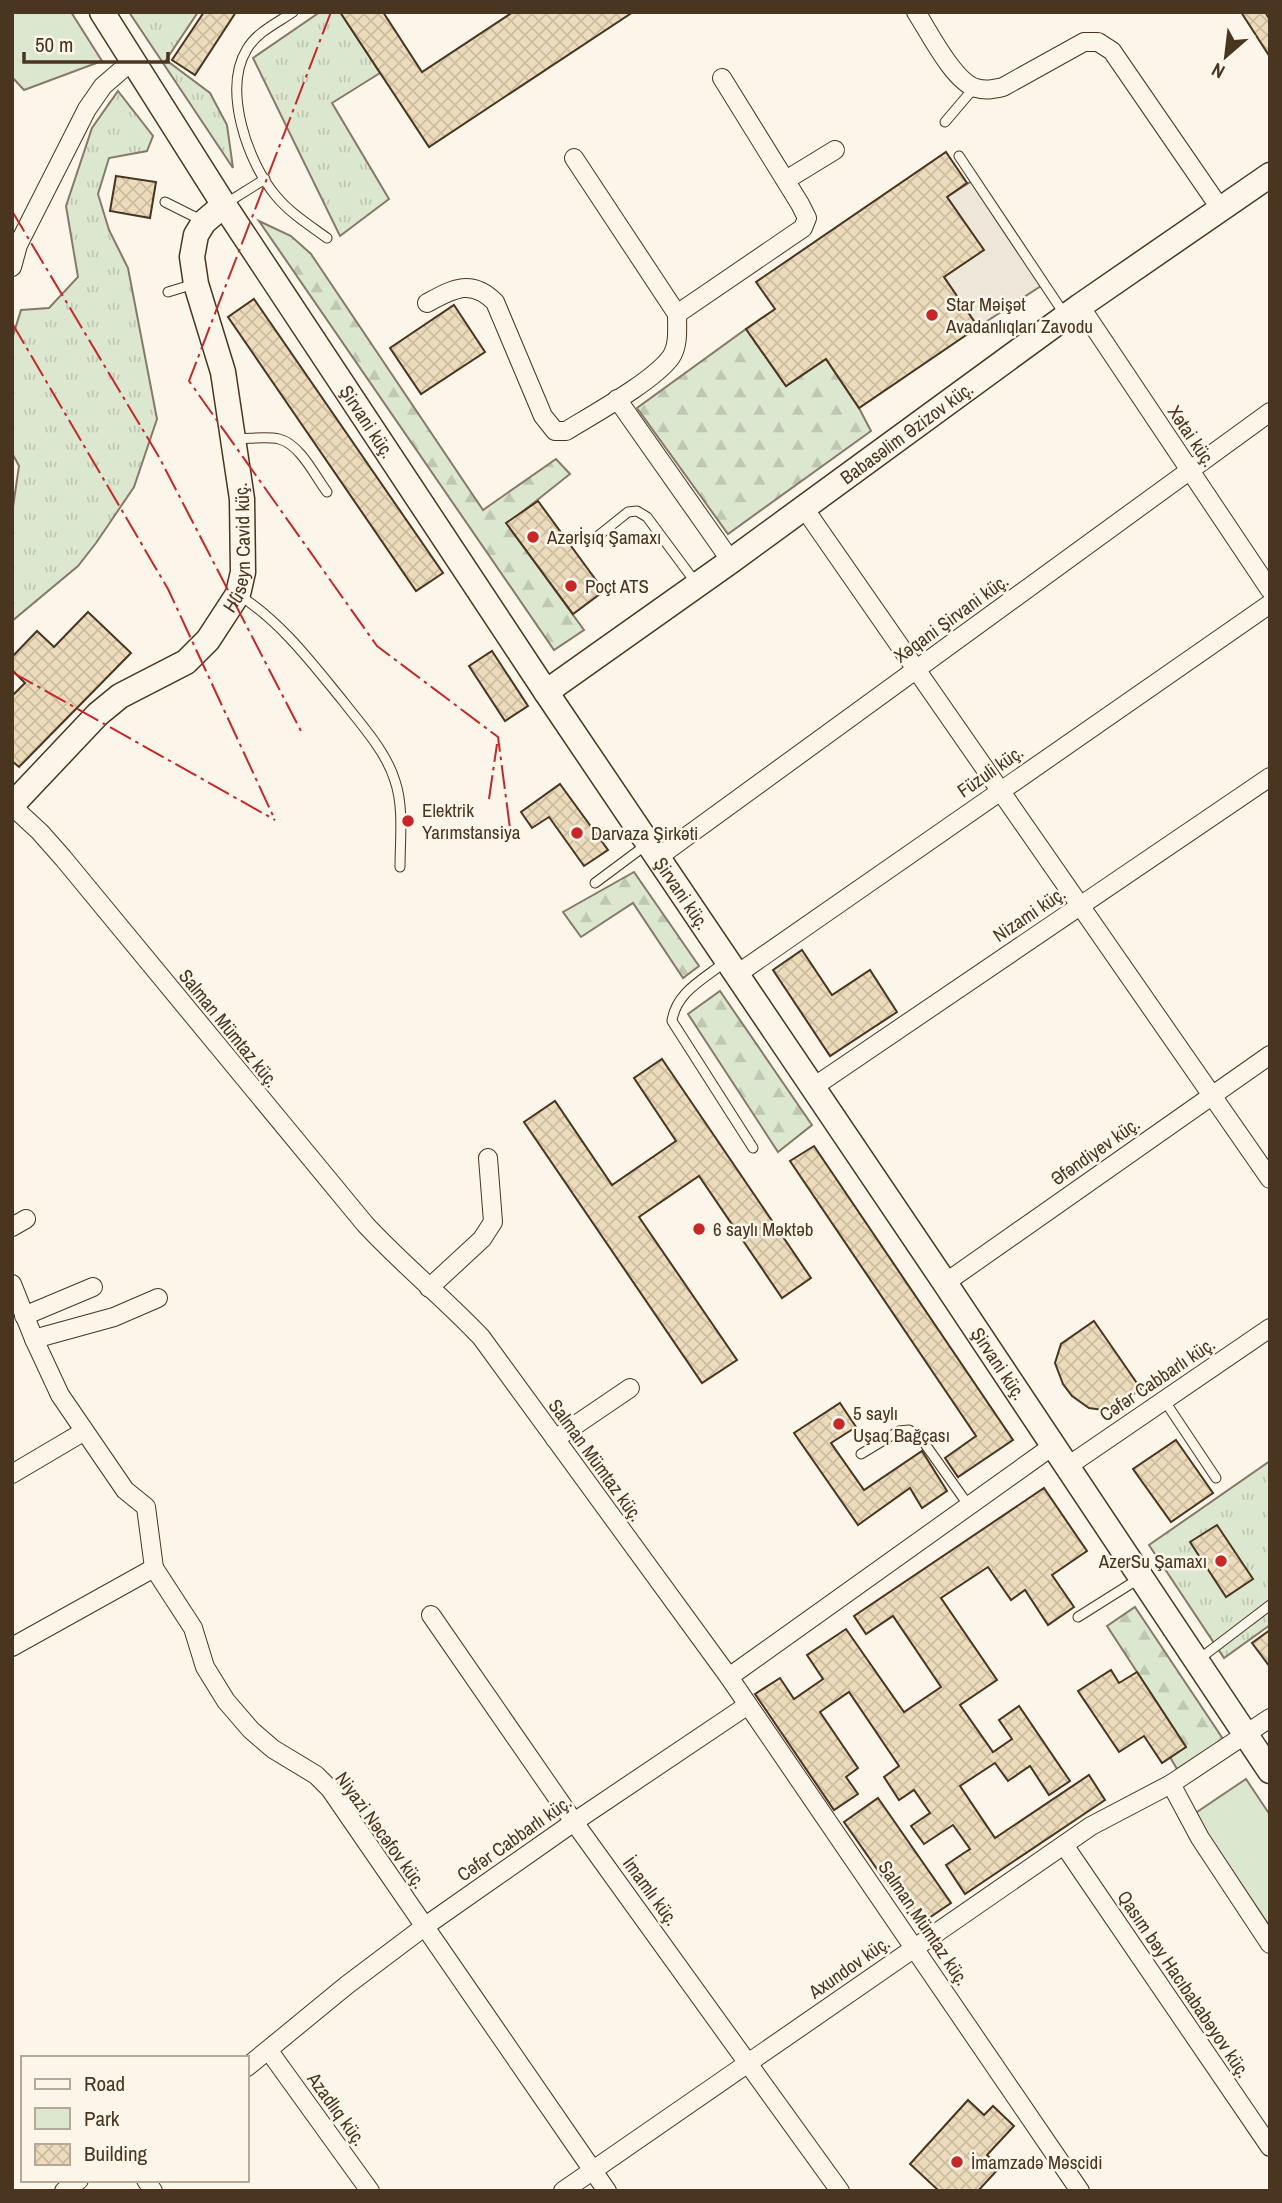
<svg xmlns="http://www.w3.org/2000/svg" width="1282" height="2203" font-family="'Archivo Narrow',sans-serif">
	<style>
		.grass { fill: url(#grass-tufts); stroke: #887966; stroke-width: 2 }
		.forest { fill: url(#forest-firs); stroke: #887966; stroke-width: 2 }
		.park { fill: #dce7d0; stroke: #887966; stroke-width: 2 }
		.parking { fill: #ede7d9; stroke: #887966; stroke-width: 2 }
		.building { fill: url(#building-cross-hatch); stroke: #4a3520; stroke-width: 2 }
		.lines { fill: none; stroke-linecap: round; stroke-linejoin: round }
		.lane-casing { stroke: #4a3520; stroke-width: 11 }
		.street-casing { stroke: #4a3520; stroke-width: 20 }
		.secondary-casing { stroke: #4a3520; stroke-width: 27 }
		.lane { stroke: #fbf6e9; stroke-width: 9 }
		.street { stroke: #fbf6e9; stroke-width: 18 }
		.secondary { stroke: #fbf6e9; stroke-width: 24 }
		.power { stroke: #c62828; stroke-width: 2; stroke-dasharray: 24 5 3.5 5; stroke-linecap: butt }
		.poi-dot { fill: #c62828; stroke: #fbf6e9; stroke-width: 2.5 }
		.labels { text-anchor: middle; stroke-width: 5; stroke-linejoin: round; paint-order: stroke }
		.poi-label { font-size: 19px; fill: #4a3520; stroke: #fbf6e9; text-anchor: start }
		.street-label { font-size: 19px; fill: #4a3520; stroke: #fbf6e9 }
	</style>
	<defs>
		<pattern id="grass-tufts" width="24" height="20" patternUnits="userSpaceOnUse" patternTransform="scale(1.75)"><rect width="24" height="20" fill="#dce7d0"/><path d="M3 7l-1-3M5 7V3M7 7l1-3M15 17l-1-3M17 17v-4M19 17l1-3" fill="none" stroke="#bec7b2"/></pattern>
		<pattern id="forest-firs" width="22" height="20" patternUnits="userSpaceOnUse" patternTransform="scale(1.75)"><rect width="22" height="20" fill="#dce7d0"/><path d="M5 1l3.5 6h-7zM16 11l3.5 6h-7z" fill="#bec7b2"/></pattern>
		<pattern id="building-cross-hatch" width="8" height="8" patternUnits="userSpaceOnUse" patternTransform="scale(1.75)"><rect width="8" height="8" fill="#ecdcbc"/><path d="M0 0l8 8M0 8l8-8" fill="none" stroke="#ccbda1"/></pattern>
	</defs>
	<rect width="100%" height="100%" fill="#fbf6e9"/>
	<!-- grass -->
	<g class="grass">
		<polygon points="129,12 198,12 166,60 210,93 227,125 233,168"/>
		<polygon points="320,12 340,12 380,73 332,103 389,199 340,236 253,58"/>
		<polygon points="118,91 153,136 147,151 109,158 98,194 109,230 128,268 157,419 134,487 96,543 78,566 12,621 12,514 19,466 12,453 12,339 21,310 49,308 78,277 66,206 92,128"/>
		<polygon points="1270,1461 1270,1625 1224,1658 1149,1545"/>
	</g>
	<!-- forest -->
	<g class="forest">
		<polygon points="259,221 291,236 311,254 483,510 556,459 570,474 507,524 584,630 554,650"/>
		<polygon points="746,329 786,386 826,359 859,408 871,431 728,534 637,408"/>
		<polygon points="634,872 699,966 683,978 633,903 581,937 563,912"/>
		<polygon points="720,991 812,1125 778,1152 688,1014"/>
		<polygon points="1135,1607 1223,1739 1177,1769 1170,1757 1186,1747 1107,1626"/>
	</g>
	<!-- park -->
	<g class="park">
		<polygon points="12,12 71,12 102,61 24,90 12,77"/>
		<polygon points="1246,1779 1270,1815 1270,1927 1194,1814"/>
	</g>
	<!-- parking -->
	<polygon class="parking" points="975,179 1044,284 978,327 944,277 983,250 947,197"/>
	<!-- building -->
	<g class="building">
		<polygon points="204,12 236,12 195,75 172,60"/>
		<polygon points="340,12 383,12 422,72 513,12 633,12 429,147"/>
		<polygon points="1241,12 1265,12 1270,20 1270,57"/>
		<polygon points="946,152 967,183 947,197 984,250 944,277 978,327 859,408 826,359 786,386 746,329 775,309 756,282"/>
		<polygon points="116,176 156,182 150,218 110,211"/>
		<polygon points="254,299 443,573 416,591 228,317"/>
		<polygon points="454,305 485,352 421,394 390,348"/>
		<polygon points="538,501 604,591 573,614 506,523"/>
		<polygon points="88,612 131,653 19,767 12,761 12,696 25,683 12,670 12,657 37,631 54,647"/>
		<polygon points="492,651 528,706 505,721 469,666"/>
		<polygon points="560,784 608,850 584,866 549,817 532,828 521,812"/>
		<polygon points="802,950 832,995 870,970 897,1012 830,1056 773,970"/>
		<polygon points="662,1059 811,1278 782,1298 699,1176 639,1217 737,1360 702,1383 524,1122 555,1101 612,1185 676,1141 634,1078"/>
		<polygon points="814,1146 1013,1440 958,1477 945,1458 976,1436 790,1161"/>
		<polygon points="1094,1321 1141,1389 1110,1411 1089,1408 1072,1396 1063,1384 1055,1363 1061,1344"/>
		<polygon points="840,1403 856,1427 831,1443 864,1490 922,1451 947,1491 922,1508 910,1488 858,1525 794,1433"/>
		<polygon points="1176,1440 1213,1493 1171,1522 1133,1469"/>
		<polygon points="1044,1488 1087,1551 1052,1575 1074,1607 1048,1625 1025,1590 1011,1600 988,1567 941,1598 997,1680 960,1705 993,1752 1012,1739 999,1720 1019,1706 1070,1781 1049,1795 1030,1766 1008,1781 995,1763 960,1786 995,1838 1089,1775 1105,1800 965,1894 946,1865 970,1849 953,1825 924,1844 911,1826 930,1813 914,1790 899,1800 884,1777 899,1766 849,1692 820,1712 858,1768 846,1777 858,1794 834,1810 755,1694 780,1678 794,1699 823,1679 807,1655 846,1629 904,1712 941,1687 893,1616 866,1634 854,1616"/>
		<polygon points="1217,1525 1253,1579 1226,1597 1190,1542"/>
		<polygon points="1270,1630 1270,1667 1252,1643"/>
		<polygon points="1111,1670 1119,1683 1137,1672 1186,1747 1162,1763 1144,1736 1119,1752 1078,1691"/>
		<polygon points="878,1798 951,1903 917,1926 844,1822"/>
		<polygon points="968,2100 984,2115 993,2106 1014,2126 987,2155 1000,2167 978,2191 939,2191 910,2164"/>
	</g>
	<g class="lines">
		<!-- lane casing -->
		<g class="lane-casing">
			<g id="lane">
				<path d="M293,12C277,23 257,32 247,49C222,90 248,163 276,196C290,213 309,225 327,238"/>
				<polyline points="945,122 974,88"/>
				<polyline points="959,156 1065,315"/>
				<polyline points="165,202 203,221"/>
				<polyline points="225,204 265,179"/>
				<polyline points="168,292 194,284"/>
				<path d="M235,439C249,439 266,436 279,439C300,444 315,476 327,492"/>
				<polyline points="593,540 628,512 637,511 647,517 696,583"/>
				<path d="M239,595C282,623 311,662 343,701C362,726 386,751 395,781C404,807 400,840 400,867"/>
				<polyline points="595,883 646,845"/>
				<path d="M725,962C704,979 676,992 672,1021L753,1148"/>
				<polyline points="1164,1400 1216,1478"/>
				<polyline points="861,1454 899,1431 909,1430 920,1437 969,1506"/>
				<polyline points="1078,1617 1140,1578"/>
				<polyline points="1198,1660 1270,1605"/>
			</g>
		</g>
		<!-- street casing -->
		<g class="street-casing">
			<g id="street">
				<path d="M916,12C929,32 954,82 976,88C986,91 994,89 1003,87L1084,42H1098L1112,51L1220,208"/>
				<polyline points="574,158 677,314"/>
				<polyline points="786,180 835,150"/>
				<polyline points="12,267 18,245 87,109 103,86 133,60"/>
				<path d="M427,303C453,289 471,278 495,302L543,416L555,431H566C592,415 654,381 671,357C679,345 677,328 677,314L803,228L807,218L800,204L722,78"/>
				<polyline points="1080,306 1270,590"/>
				<polyline points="617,399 731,561"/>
				<polyline points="804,508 1270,1179"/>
				<path d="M12,806L40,832L63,858L365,1224C402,1264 444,1298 481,1337L729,1677L1080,2191"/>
				<polyline points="657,858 1270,412"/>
				<polyline points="736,975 1270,604"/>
				<polyline points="812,1088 1270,777"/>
				<polyline points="12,1227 26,1219"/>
				<polyline points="945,1283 1270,1055"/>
				<polyline points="12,1284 34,1339 60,1395 125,1490 146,1507 154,1568 193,1628 205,1667 226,1701 251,1730 273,1749 316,1775 330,1789 607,2191"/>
				<polyline points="429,1288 482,1239 493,1222 488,1158"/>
				<polyline points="24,1316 93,1287"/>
				<polyline points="34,1339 114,1317 158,1298"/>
				<polyline points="555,1439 630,1388"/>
				<polyline points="1068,1466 1270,1328"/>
				<polyline points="12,1474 83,1432"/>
				<polyline points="431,1615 574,1822 840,2191"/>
				<polyline points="12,1647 154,1568"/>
				<polyline points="729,1677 1054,1445"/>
				<polyline points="1171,1784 1200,1838 1270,1944"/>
				<polyline points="1064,1845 1270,2147"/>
				<polyline points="269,2051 370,2191"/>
				<polyline points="247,2067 347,1985 424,1927 574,1822 748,1705"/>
				<polyline points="146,2180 153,2191"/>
				<polyline points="64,2191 79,2180"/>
				<polyline points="563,2191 1091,1826 1171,1784 1270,1718"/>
			</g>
		</g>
		<!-- secondary casing -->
		<g class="secondary-casing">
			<g id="secondary">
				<path id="s1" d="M102,12L224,205L546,692L945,1283L1270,1771"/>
				<path id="s2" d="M546,692L731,561L1080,306L1270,175"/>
				<path id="s3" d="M12,805L98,714L120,696L186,662L208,640L238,594L243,572L242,499L223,372L196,284L192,257L196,235L204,222L224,205"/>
			</g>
		</g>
		<!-- lane -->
		<use href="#lane" class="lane"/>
		<!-- street -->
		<use href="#street" class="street"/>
		<!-- secondary -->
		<use href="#secondary" class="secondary"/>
		<!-- power -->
		<g class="power">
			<polyline points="331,12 189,381 377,646 498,737 511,836"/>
			<polyline points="12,211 159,457 303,735"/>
			<polyline points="12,323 168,589 275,820"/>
			<polyline points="12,672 275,820"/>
			<polyline points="489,799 497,744"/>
		</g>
	</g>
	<!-- markers -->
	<g class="poi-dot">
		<circle cx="932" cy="315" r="7"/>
		<circle cx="533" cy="537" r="7"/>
		<circle cx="571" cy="586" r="7"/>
		<circle cx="408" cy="821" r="7"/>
		<circle cx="577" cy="833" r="7"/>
		<circle cx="699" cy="1229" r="7"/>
		<circle cx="839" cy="1424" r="7"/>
		<circle cx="1221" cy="1561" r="7"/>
		<circle cx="957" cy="2162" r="7"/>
	</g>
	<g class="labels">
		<!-- poi labels -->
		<g class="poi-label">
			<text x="946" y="311">Star Məişət<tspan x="946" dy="22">Avadanlıqları Zavodu</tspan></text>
			<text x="547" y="544">Azərİşıq Şamaxı</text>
			<text x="585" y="593">Poçt ATS</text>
			<text x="422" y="817">Elektrik<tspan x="422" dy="22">Yarımstansiya</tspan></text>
			<text x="591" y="840">Darvaza Şirkəti</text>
			<text x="713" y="1236">6 saylı Məktəb</text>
			<text x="853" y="1420">5 saylı<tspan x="853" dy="22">Uşaq Bağçası</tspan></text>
			<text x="1207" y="1568" text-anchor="end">AzerSu Şamaxı</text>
			<text x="971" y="2169">İmamzadə Məscidi</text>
		</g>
		<!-- street labels -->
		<g class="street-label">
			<text dy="7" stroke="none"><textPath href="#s1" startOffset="488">Şirvani küç.</textPath></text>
			<text dy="7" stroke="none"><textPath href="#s2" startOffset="444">Babasəlim Əzizov küç.</textPath></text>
			<text transform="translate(1192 436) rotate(56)" y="7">Xətai küç.</text>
			<text dy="7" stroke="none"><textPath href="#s3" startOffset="360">Hüseyn Cavid küç.</textPath></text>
			<text transform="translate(951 618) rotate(-36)" y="7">Xəqani Şirvani küç.</text>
			<text transform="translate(990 771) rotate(-35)" y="7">Füzuli küç.</text>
			<text dy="7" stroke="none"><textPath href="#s1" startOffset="1055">Şirvani küç.</textPath></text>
			<text transform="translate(1029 914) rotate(-34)" y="7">Nizami küç.</text>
			<text transform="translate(229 1028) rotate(51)" y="7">Salman Mümtaz küç.</text>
			<text transform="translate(1095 1151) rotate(-35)" y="7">Əfəndiyev küç.</text>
			<text dy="7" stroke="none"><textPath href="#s1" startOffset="1622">Şirvani küç.</textPath></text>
			<text transform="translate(1157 1379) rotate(-34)" y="7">Cəfər Cabbarlı küç.</text>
			<text transform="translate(596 1460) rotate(54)" y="7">Salman Mümtaz küç.</text>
			<text transform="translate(381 1830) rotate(54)" y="7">Niyazi Nəcəfov küç.</text>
			<text transform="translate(514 1838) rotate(-35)" y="7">Cəfər Cabbarlı küç.</text>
			<text transform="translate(651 1891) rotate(54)" y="7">İmamlı küç.</text>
			<text transform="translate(924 1923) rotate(56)" y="7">Salman Mümtaz küç.</text>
			<text transform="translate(849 1967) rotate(-35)" y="7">Axundov küç.</text>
			<text transform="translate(1184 1984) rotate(56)" y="7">Qasım bəy Hacıbababəyov küç.</text>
			<text transform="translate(337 2109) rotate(54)" y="7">Azadlıq küç.</text>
		</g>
	</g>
	<!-- border -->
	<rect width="1282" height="2203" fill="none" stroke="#4a3520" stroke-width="28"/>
	<!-- legend -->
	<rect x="21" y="2056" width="228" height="126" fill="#fbf6e9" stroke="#b4a999" stroke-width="2"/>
	<rect x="35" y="2079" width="35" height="10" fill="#fbf6e9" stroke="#b4a999" stroke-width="2"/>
	<text x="84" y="2091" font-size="21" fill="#4a3520">Road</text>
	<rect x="35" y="2108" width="35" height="21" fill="#dce7d0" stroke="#b4a999" stroke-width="2"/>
	<text x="84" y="2126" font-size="21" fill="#4a3520">Park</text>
	<rect x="35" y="2144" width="35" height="21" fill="url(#building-cross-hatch)" stroke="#b4a999" stroke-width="2"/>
	<text x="84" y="2161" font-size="21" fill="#4a3520">Building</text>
	<!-- north arrow -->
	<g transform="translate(1226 56) rotate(208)" stroke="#fbf6e9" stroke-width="5" paint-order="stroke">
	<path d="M0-5L12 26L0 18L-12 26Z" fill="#4a3520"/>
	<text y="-10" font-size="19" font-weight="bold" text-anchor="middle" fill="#4a3520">N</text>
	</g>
	<!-- scale -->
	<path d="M24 52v10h144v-10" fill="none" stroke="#4a3520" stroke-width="3.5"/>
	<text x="35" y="52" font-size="21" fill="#4a3520" stroke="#fbf6e9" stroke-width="5" paint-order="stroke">50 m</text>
</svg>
